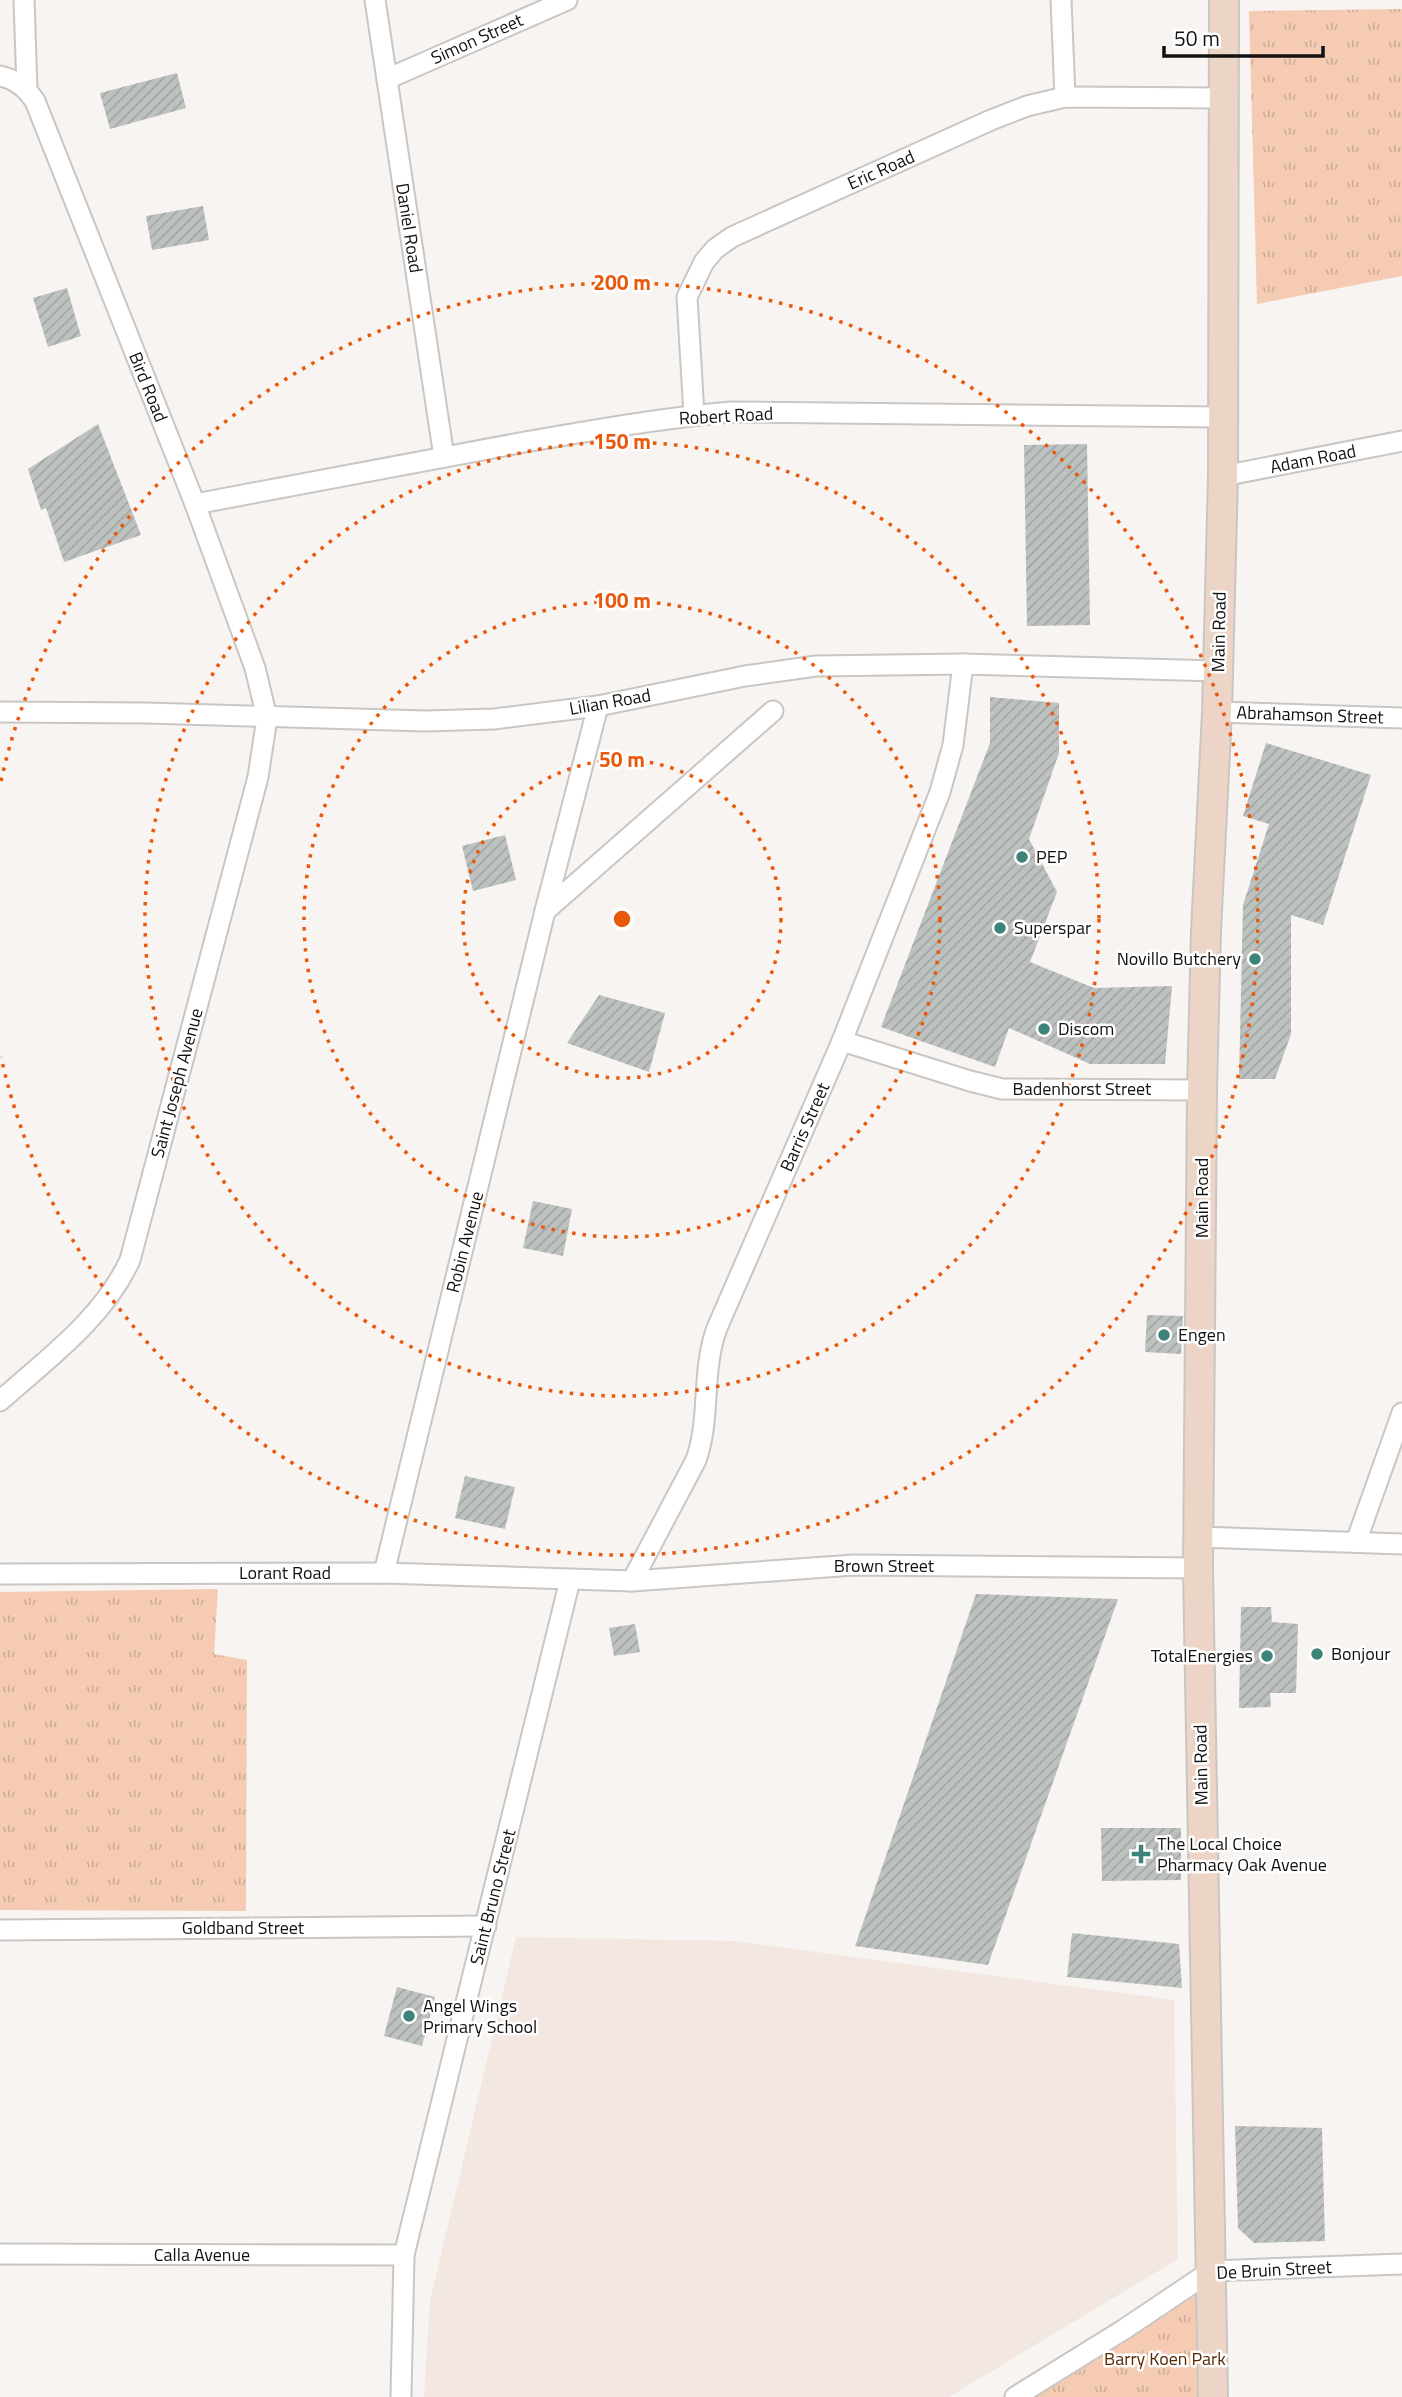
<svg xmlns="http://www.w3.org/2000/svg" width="1402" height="2397" font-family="'Titillium Web',sans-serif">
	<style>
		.built { fill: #f3e7e1 }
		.grass { fill: url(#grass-tufts) }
		.building { fill: url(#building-hatch) }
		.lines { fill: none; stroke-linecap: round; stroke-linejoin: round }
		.street-casing { stroke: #cac6c3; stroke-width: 23 }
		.secondary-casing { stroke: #cac6c3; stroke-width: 32 }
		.street { stroke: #fff; stroke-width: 19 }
		.secondary { stroke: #ecd5c7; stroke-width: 28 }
		.ring { fill: none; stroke: #e8590c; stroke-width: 3.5; stroke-dasharray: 3.5 7 }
		.poi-dot { fill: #3e837a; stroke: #fff; stroke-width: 2.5 }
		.labels { text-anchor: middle; stroke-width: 5; stroke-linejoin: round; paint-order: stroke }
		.street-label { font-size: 18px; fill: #121110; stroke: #fff }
		.poi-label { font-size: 18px; fill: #121110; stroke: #fff; text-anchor: start }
		.park-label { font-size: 18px; fill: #582700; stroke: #fff }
		.centre { fill: #e8590c; stroke: #fff; stroke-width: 3.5 }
		.ring-label { font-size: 21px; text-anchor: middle; font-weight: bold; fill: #e8590c; stroke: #fff; stroke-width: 5; stroke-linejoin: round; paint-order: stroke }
	</style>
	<defs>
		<pattern id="grass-tufts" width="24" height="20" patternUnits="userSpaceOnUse" patternTransform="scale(1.75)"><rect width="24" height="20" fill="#f5cbb3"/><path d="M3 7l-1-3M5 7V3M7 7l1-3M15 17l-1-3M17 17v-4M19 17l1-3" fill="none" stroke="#d1ad99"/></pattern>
		<pattern id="building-hatch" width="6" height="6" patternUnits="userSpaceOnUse" patternTransform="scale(1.75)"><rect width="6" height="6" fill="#bdc2c1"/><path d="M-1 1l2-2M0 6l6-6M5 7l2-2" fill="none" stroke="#a1a6a5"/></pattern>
	</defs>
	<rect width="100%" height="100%" fill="#f8f4f1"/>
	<!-- built -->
	<polygon class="built" points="516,1937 735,1941 1174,2000 1178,2259 949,2397 424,2397 430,2301"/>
	<!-- grass -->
	<g class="grass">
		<polygon points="1402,9 1402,276 1257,304 1249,11"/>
		<polygon points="218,1589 214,1654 247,1660 246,1911 0,1910 0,1592"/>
		<polygon points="1203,2290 1202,2397 1036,2397"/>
	</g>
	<!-- building -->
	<g class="building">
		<polygon points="177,73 186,108 110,129 100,93"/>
		<polygon points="203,206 209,240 152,250 146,216"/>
		<polygon points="67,288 81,336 48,347 33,298"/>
		<polygon points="98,424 141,535 64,562 46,508 41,510 28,469"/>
		<polygon points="1087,444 1090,625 1027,626 1024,445"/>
		<polygon points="990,697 1059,703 1059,753 1029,839 1057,892 1030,962 1094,988 1172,986 1165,1064 1090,1064 1009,1028 995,1067 881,1027 990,743"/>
		<polygon points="1266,743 1371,775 1323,925 1291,915 1291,1034 1275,1079 1239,1079 1243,905 1269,824 1243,816"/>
		<polygon points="505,835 516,880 473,891 462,846"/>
		<polygon points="599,995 665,1013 649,1072 567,1043"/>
		<polygon points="533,1201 572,1209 563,1256 523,1248"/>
		<polygon points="1147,1315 1183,1316 1181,1354 1145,1352"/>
		<polygon points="465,1476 515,1487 505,1529 455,1518"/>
		<polygon points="976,1594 1118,1599 988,1965 855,1946"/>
		<polygon points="1241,1607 1271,1607 1272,1622 1298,1624 1296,1693 1270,1693 1271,1707 1239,1708"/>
		<polygon points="635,1624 640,1652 614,1656 609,1628"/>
		<polygon points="1101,1828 1181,1828 1181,1880 1102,1881"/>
		<polygon points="1072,1933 1179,1944 1182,1988 1067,1977"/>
		<polygon points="397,1987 435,1997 422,2046 384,2036"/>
		<polygon points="1235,2126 1322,2128 1325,2241 1254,2243 1238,2228"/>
	</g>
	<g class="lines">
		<!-- street casing -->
		<g class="street-casing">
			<g id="street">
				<polyline points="24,0 27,89"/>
				<polyline points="375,0 444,457"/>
				<polyline points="1061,0 1065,97"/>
				<path d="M0,76C16,79 26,88 35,101L195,504L255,668L267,718L258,777L130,1260C103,1319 47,1359 0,1401"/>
				<polyline points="387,79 567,0"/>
				<polyline points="694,415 687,297 704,262 715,249 732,237 991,120 1027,106 1065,97 1225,98"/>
				<polyline points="1223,476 1402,441"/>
				<path d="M195,504C305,483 415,462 525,442C594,430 662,418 731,412L1223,417"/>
				<polyline points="0,712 147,713 425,721 494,719 598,706 745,676 816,666 963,664 1218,671"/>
				<polyline points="1217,712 1402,718"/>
				<polyline points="545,911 773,711"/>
				<polyline points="842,1041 970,1081 1002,1089 1202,1090"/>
				<polyline points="1199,1537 1402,1544"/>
				<polyline points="1356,1542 1402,1413"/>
				<polyline points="384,1573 545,911 598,706"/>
				<polyline points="0,1574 384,1573 632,1581 854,1565 1198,1568"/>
				<path d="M632,1581L696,1460C711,1418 701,1371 717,1328L842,1041L940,792L953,745L963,664"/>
				<polyline points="0,1930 486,1926"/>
				<polyline points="0,2254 404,2255"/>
				<polyline points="401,2397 404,2255 570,1580"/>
				<polyline points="1015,2397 1123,2330 1211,2271 1402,2264"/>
			</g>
		</g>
		<!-- secondary casing -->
		<g class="secondary-casing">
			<polyline id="secondary" points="1213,2397 1198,1568 1202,1090 1206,931 1217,712 1223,476 1224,0"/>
		</g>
		<!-- street -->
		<use href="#street" class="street"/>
		<!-- secondary -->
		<use href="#secondary" class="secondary"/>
	</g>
	<!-- distance rings -->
	<g class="ring">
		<circle cx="622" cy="919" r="159"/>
		<circle cx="622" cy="919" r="318"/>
		<circle cx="622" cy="919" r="477"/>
		<path d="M1 781A636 636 0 1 1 1 1057"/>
	</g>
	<!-- markers -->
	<g class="poi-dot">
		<circle cx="1022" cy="857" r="7"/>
		<circle cx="1000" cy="928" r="7"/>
		<circle cx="1255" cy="959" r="7"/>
		<circle cx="1044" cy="1029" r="7"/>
		<circle cx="1164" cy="1335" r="7"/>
		<circle cx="1317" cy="1654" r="7"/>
		<circle cx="1267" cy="1656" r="7"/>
		<path d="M1137.5 1843.5h7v7h7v7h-7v7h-7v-7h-7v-7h7z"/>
		<circle cx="409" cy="2016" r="7"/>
	</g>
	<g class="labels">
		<!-- street labels -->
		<g class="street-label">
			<text transform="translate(477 39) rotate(-24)" y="6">Simon Street</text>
			<text transform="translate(881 170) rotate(-24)" y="6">Eric Road</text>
			<text transform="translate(409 228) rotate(81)" y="6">Daniel Road</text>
			<text transform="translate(148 387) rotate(68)" y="6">Bird Road</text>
			<text transform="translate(726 416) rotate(-3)" y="6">Robert Road</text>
			<text transform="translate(1313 459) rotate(-11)" y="6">Adam Road</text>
			<text transform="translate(1219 632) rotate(-89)" y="6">Main Road</text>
			<text transform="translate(610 702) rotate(-10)" y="6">Lilian Road</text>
			<text transform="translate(1310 715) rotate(2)" y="6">Abrahamson Street</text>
			<text transform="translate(177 1083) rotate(-75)" y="6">Saint Joseph Avenue</text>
			<text x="1082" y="1095">Badenhorst Street</text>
			<text transform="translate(805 1127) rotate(-66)" y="6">Barris Street</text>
			<text transform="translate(1202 1198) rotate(-90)" y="6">Main Road</text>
			<text transform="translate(465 1242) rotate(-76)" y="6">Robin Avenue</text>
			<text x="884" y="1572">Brown Street</text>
			<text x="285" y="1579">Lorant Road</text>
			<text transform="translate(1201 1765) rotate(-91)" y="6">Main Road</text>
			<text transform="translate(493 1897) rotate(-76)" y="6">Saint Bruno Street</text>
			<text x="243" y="1934">Goldband Street</text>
			<text x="202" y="2261">Calla Avenue</text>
			<text transform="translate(1274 2270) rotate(-3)" y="6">De Bruin Street</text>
		</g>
		<!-- poi labels -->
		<g class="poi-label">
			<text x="1036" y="863">PEP</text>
			<text x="1014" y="934">Superspar</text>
			<text x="1241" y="965" text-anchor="end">Novillo Butchery</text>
			<text x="1058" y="1035">Discom</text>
			<text x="1178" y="1341">Engen</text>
			<text x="1331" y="1660">Bonjour</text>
			<text x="1253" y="1662" text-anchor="end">TotalEnergies</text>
			<text x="1157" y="1850">The Local Choice<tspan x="1157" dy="21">Pharmacy Oak Avenue</tspan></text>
			<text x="423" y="2012">Angel Wings<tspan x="423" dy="21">Primary School</tspan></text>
		</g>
		<!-- park labels -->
		<g class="park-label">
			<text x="1165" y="2365">Barry Koen Park</text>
		</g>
	</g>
	<circle cx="622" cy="919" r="10" class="centre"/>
	<g class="ring-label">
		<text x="622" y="290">200 m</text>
		<text x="622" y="449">150 m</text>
		<text x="622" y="608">100 m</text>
		<text x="622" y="767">50 m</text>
	</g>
	<!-- scale -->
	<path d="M1164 46v10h159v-10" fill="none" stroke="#121110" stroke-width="3.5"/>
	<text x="1174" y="46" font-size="21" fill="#121110" stroke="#ffffff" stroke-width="5" paint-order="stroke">50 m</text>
</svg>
